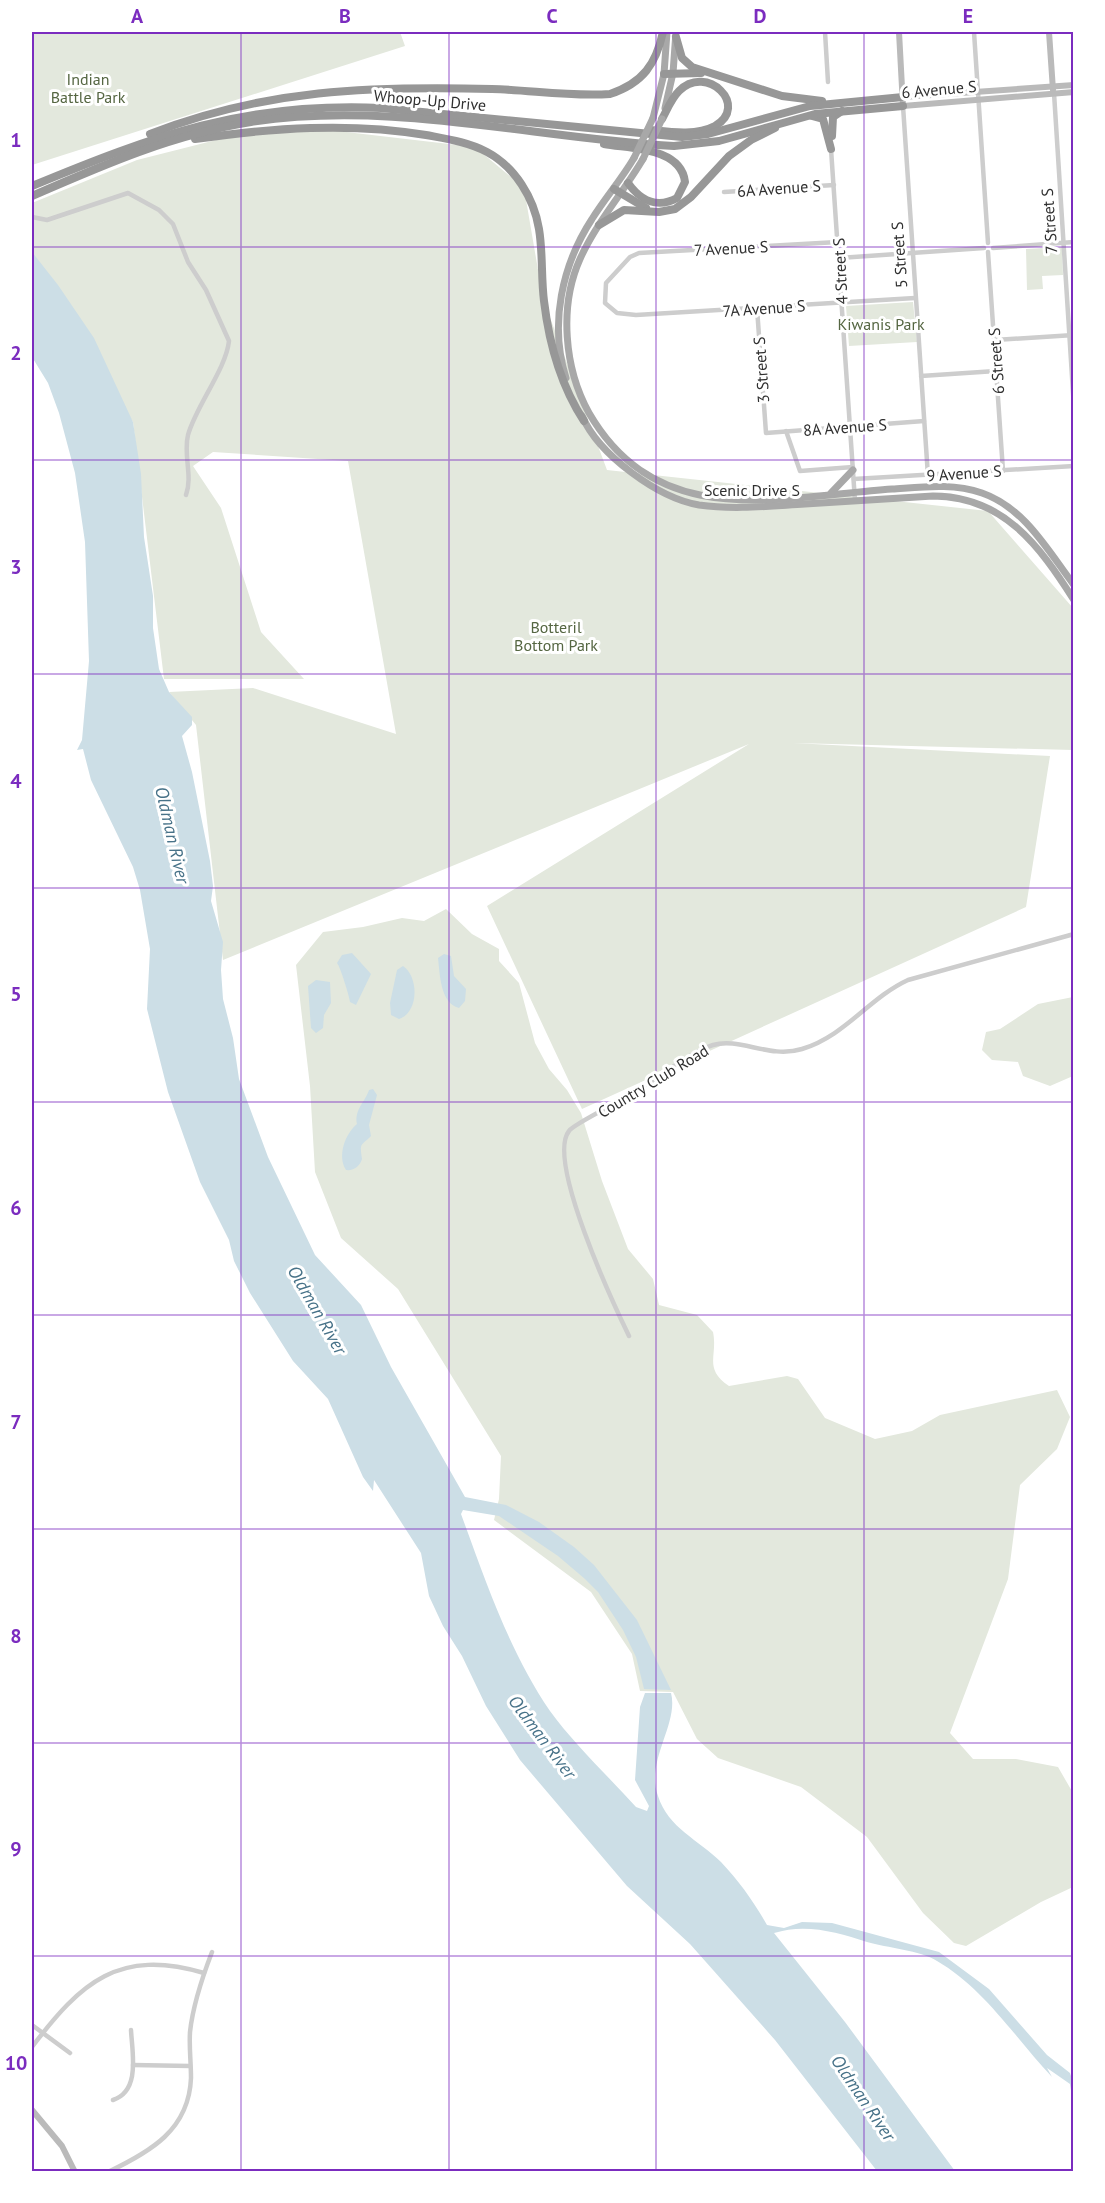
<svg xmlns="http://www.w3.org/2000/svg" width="1105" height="2203" font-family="'PT Sans',sans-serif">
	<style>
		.green { fill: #e3e8dd }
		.water { fill: #ccdee6 }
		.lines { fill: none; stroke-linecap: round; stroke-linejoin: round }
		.street { stroke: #cdcdcd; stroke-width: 4.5 }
		.secondary { stroke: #bababa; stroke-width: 6 }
		.primary { stroke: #a8a8a8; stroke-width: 7 }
		.highway { stroke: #979797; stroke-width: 8 }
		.primary-bridge { stroke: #a8a8a8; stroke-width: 7 }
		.grid { fill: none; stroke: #7b2cbf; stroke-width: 1.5; stroke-opacity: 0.55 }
		.labels { text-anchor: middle; stroke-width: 6; stroke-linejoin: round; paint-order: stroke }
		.park-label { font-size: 16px; fill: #556642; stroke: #fff }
		.street-label { font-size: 16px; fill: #303030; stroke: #fff }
		.water-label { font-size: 18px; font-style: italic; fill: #477288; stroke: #fff }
		.neatline { fill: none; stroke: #7b2cbf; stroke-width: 2 }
		.grid-label { font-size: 20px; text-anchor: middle; font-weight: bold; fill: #7b2cbf }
	</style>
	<rect width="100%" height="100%" fill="#fff"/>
	<!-- green -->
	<g class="green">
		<polygon points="32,32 400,32 405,46 32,165"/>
		<polygon points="303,127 475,147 524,188 543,299 607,470 988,511 1073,608 1073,750 793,743 1050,756 1026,907 582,1109 487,906 749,744 223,960 196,725 169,692 253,688 396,734 348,461 213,452 193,466 221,508 261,632 304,679 164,679 133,422 32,258 32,203 137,160 220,139"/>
		<polygon points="1062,247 1063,275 1042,276 1043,289 1027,290 1026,249"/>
		<polygon points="913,302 917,342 849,346 846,306"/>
		<path d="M446,909L472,934L499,949V961L519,983L535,1043L549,1069L567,1090L581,1113L602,1181L628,1249L653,1279L659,1305L697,1315L713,1332C718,1356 703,1368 729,1386L787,1376L798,1379L825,1418L875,1439L912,1431L940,1415L1057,1390L1070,1417L1057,1449L1020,1485L1008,1579L950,1733L973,1759H1016L1058,1767L1073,1793V1887L1041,1902L966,1946L954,1943L923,1913L867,1837L801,1787L718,1758L697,1739L673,1692L640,1691L632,1654L591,1592L494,1520L499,1499L501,1456L398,1289L341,1238L315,1172L310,1086L296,965L323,932L363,927L402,918L424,921Z"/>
		<polygon points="1073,997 1073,1076 1050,1086 1023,1076 1018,1062 992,1060 982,1050 986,1032 1000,1029 1038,1004"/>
	</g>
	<!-- water -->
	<g class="water">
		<path d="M32,252L58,285L94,338L133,422L141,474L144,537L153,596V628L159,669L169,692L192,717V725L182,736L192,772L210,861L213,886L211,901L223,942L221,970L223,999L233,1038L239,1079L268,1157L315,1255L361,1305L391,1367L465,1497L506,1505L539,1522L574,1547L594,1565L637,1620L671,1690L644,1689L636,1657L623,1630L598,1592L585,1579L558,1556L499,1516L463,1510L461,1514C486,1582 509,1651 550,1711C573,1743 609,1777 636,1807L647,1811L649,1806L635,1780L640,1707L645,1693H671C679,1724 645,1761 658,1796C668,1828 699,1840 721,1862C739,1881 754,1902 767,1925L784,1928L802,1922L832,1923L939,1952L989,1989L1047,2055L1070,2073L1073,2082V2104L1070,2084L1047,2068L1052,2077C1016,2039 984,1988 937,1961C920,1950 887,1948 867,1942C837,1932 805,1923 774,1933L845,2022L955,2171H877L775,2040L690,1944L627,1886L520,1760L486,1706L462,1656L443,1626L429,1596L421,1553L374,1480L373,1491L363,1477L328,1399L293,1361L250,1293L234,1261L229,1240L200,1182L168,1092L147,1009L150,949L140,890L133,867L91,780L83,749L77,750L82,740L89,661L85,542L75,473L59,413L48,383L32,357Z"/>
		<path d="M352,953L371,974L356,1005L350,1002C350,998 340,966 337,963L342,955Z"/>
		<path d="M444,954L451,956L454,976L466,989L465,1001L459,1008C440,1003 440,974 438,958Z"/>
		<path d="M403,966C419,977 419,1012 399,1019L391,1015L390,1003L397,970Z"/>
		<polygon points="316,980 330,982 331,1003 324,1015 323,1028 316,1033 311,1028 308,986"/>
		<path d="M373,1089L377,1095L369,1125L371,1136C360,1147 360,1142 362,1159C360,1166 354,1171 346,1170C337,1156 345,1134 357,1124C354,1110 365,1102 369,1090Z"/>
	</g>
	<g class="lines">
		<!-- street -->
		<g class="street">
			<polyline points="825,32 828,82"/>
			<polyline points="974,32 988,243"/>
			<polyline points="1054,93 1074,408"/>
			<polyline points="903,106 928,476"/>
			<polyline points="831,149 855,501"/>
			<polyline points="724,192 834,185"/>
			<path d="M32,217L47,220L128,193L159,210L173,224L188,262L206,290L229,341C226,369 196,406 188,435C183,455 193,476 186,495"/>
			<polyline points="838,242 639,253 630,257 606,283 605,303 617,313 636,315 915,298"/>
			<polyline points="993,248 1074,242"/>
			<polyline points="988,252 1003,471"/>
			<polyline points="839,258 984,248"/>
			<polyline points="757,308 766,433 924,421"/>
			<polyline points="995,340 1074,335"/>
			<polyline points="921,376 996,371"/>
			<polyline points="786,431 800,471 853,467"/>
			<polyline points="854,479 1074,466"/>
			<path d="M629,1336C613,1303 546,1160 569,1131C573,1124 624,1100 635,1092C655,1080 692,1051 713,1045C740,1037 769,1059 802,1049C845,1036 869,998 908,980L1074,934"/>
			<polyline points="32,2025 70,2053"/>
			<path d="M32,2047C81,1982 119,1948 204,1973"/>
			<polyline points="133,2065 190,2066"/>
			<path d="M113,2100C141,2091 132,2052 131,2030"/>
			<path d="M108,2172C150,2152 189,2130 191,2078C191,2062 189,2047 190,2032C193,2004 202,1978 212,1952"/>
		</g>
		<!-- secondary -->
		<g class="secondary">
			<polyline points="899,32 903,106 1074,92"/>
			<polyline points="1049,32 1053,90"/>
			<polyline points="903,97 1074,85"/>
			<polyline points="32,2110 62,2146 75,2172"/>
		</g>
		<!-- primary -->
		<g class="primary">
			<polyline points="665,108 673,73 676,32"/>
			<polyline points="653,118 664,74 667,32"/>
			<path d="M643,159C623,193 596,223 580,259C559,306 564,368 589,413C658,532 780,497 892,489C923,487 953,483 982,493C1025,508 1048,551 1074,585"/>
			<path d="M566,378C549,324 562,265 592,219C605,198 621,180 634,158"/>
			<path d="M582,416C599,455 658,498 699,505C734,510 770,506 805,504C848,501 890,499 933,496C1003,496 1039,545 1074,600"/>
			<polyline points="831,493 853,470"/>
		</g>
		<!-- highway -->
		<g class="highway">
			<polyline points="676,37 682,58 692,67 782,96 822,101"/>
			<polyline points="664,74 701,73"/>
			<polyline points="812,116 823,119 831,149"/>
			<path d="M650,130C670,132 696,136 715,126C750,106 707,63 679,91C671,99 667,110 662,119"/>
			<path d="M150,134C265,89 370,86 492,89C531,90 571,97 610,94C643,83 656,64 663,32"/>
			<polyline points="832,136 833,117 842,111"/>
			<path d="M195,139C272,128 349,122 426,135C447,139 468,142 487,152C515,167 534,198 539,229C543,253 541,277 544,301C549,343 561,386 584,421"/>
			<path d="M604,144C630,149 681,147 685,182L677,198C657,209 640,200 628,183"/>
			<path d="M32,186C155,135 245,102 381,108L682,137L708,134L810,106L903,97"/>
			<polyline points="614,189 646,208"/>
			<path d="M32,196C103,165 174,134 251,122C391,100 534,138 674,146L719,141L815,114L903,106"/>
			<polyline points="599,225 624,210 659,212 675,209 691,197 729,156 751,140 775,128"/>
		</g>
		<!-- primary-bridge -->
		<g class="primary-bridge">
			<polyline points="634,158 653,118"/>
			<polyline points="643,159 662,119"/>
		</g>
	</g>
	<!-- grid -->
	<path class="grid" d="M241,32V2172M449,32V2172M656,32V2172M864,32V2172M32,247H1074M32,460H1074M32,674H1074M32,888H1074M32,1102H1074M32,1315H1074M32,1529H1074M32,1743H1074M32,1956H1074"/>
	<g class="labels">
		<!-- park labels -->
		<g class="park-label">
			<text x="88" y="85">Indian<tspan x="88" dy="18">Battle Park</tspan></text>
			<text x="881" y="330">Kiwanis Park</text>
			<text x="556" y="633">Botteril<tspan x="556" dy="18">Bottom Park</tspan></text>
		</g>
		<!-- street labels -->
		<g class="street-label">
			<text transform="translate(939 89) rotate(-5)" y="6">6 Avenue S</text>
			<text transform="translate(430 100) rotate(5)" y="6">Whoop-Up Drive</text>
			<text transform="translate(779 188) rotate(-4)" y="6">6A Avenue S</text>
			<text transform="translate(1049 221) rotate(-94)" y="6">7 Street S</text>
			<text transform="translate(731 248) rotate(-3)" y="6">7 Avenue S</text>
			<text transform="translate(899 255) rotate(-94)" y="6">5 Street S</text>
			<text transform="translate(840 271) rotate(-93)" y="6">4 Street S</text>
			<text transform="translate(764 308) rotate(-4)" y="6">7A Avenue S</text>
			<text transform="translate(996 361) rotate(-94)" y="6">6 Street S</text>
			<text transform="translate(761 370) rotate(-94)" y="6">3 Street S</text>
			<text transform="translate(845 427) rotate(-4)" y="6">8A Avenue S</text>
			<text transform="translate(964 473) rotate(-4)" y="6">9 Avenue S</text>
			<text x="752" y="496">Scenic Drive S</text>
			<text transform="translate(653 1081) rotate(-31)" y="6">Country Club Road</text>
		</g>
		<!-- water labels -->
		<g class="water-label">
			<text transform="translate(172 835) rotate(77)" y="6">Oldman River</text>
			<text transform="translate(317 1310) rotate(60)" y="6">Oldman River</text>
			<text transform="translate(542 1737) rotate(53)" y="6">Oldman River</text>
			<text transform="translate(863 2098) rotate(56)" y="6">Oldman River</text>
		</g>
	</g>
	<!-- border -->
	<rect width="1105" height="2203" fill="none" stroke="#ffffff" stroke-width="66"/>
	<rect x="33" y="33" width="1039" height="2137" class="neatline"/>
	<g class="grid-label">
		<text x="137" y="23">A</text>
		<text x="345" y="23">B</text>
		<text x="552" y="23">C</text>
		<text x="760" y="23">D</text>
		<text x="968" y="23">E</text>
		<text x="16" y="147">1</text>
		<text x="16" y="360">2</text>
		<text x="16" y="574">3</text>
		<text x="16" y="788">4</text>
		<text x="16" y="1001">5</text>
		<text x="16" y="1215">6</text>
		<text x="16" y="1429">7</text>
		<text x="16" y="1643">8</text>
		<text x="16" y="1856">9</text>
		<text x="16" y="2070">10</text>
	</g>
</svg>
